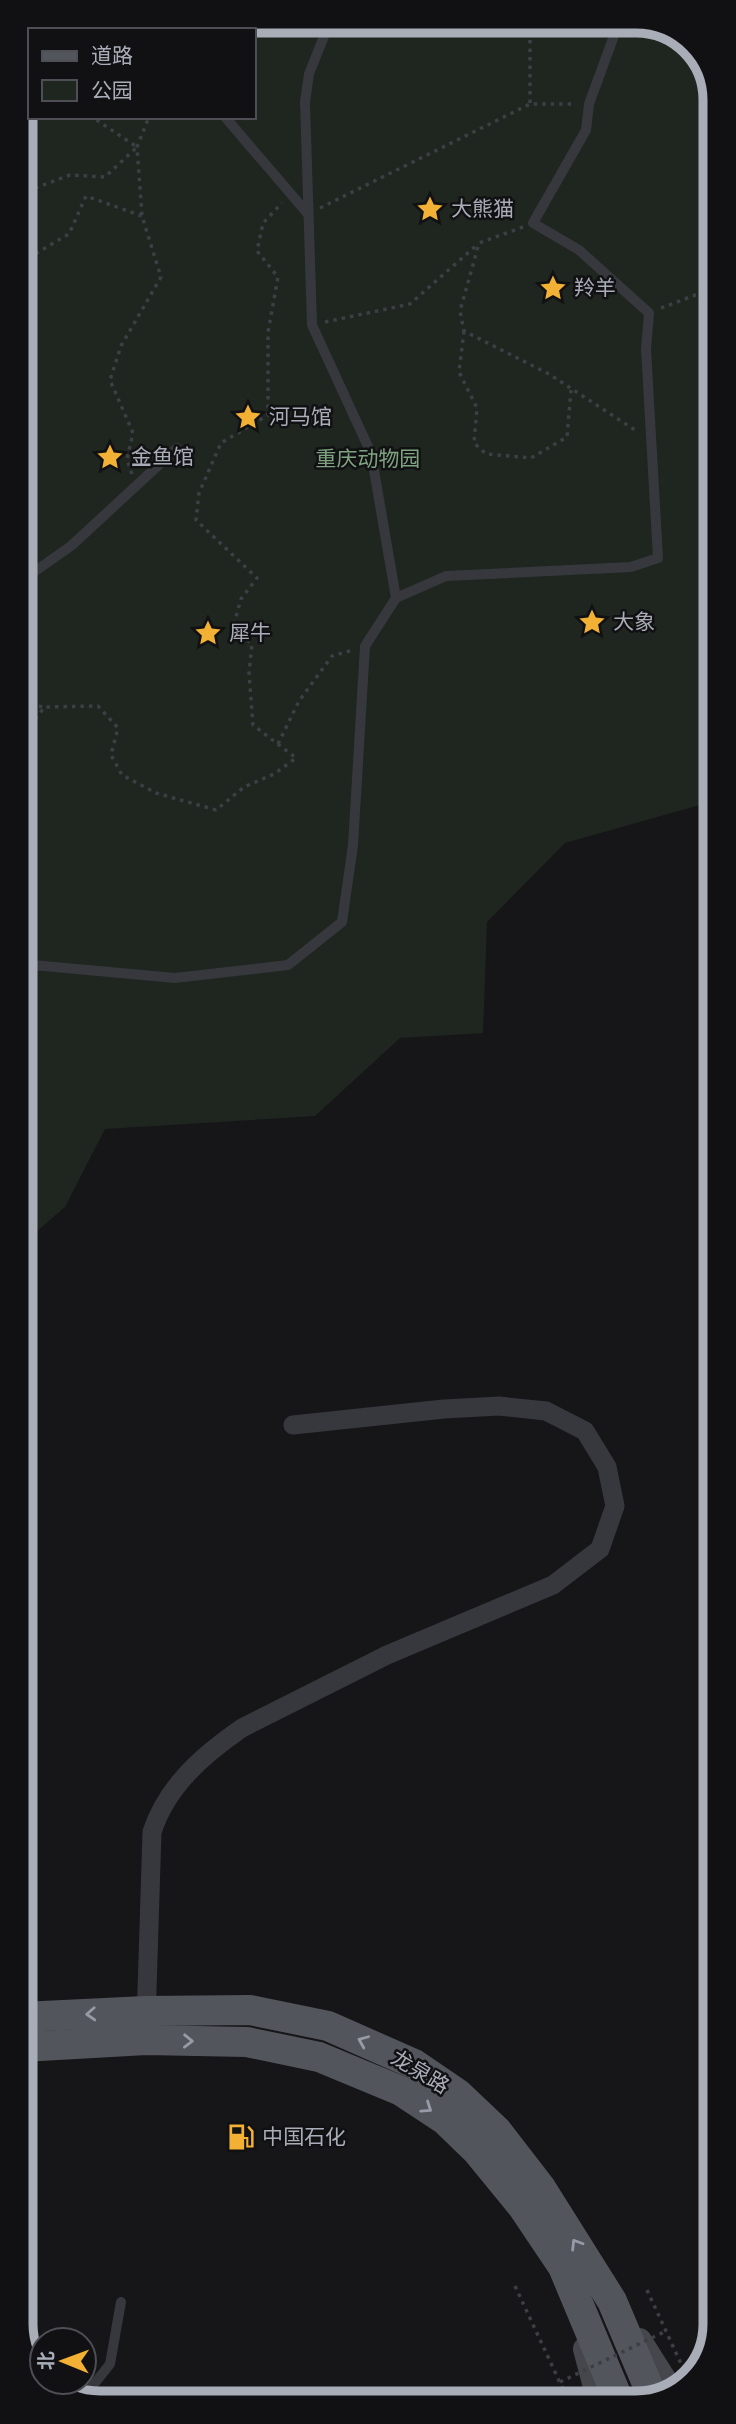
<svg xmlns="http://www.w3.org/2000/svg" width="736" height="2424" font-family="'Source Sans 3','Noto Sans SC',sans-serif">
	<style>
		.green { fill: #1e261f }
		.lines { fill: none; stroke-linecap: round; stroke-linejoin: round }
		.path { stroke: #3d3f44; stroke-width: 3.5; stroke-dasharray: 3.5 5; stroke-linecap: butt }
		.lane { stroke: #37383d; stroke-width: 10 }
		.street { stroke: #37383d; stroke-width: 19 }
		.secondary { stroke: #45474d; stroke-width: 26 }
		.primary { stroke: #53555c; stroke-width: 30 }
		.path-bridge { stroke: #3d3f44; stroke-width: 3.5; stroke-dasharray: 3.5 5; stroke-linecap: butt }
		.oneway { stroke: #979ba6 }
		.labels { text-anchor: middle; stroke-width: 5; stroke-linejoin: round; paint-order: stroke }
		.poi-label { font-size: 21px; fill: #a8adb8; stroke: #111113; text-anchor: start }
		.park-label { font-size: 21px; fill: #7fa381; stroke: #111113 }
		.street-label { font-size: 21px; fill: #a8adb8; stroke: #111113 }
		.rim { fill: none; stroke: #a8adb8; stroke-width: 9 }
	</style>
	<rect width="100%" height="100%" fill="#161618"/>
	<!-- green -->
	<polygon class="green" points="100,21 646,22 688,41 713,84 714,801 565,843 487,922 483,1033 400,1038 315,1116 105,1129 65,1207 22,1244 21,95 30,76 30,117 254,117 254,30 79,30"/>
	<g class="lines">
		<!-- path -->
		<g class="path">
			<polyline points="530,103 530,21"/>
			<polyline points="35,188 70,175 105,177 137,147 92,117"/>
			<polyline points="320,208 530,104 575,104"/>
			<polyline points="523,227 479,243 460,311 464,331 549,374 638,432"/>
			<polyline points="21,262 69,234 86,196 142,216"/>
			<polyline points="661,308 714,288"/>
			<polyline points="325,322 410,304 478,244"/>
			<polyline points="464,331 459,372 477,408 474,443 486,454 531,458 567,437 571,390"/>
			<polyline points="132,474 127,459 133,433 110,380 121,346 161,277 142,216 137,147 149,117"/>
			<polyline points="22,704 45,707"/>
			<polyline points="22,729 28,727 45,707 98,706 118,728 111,755 122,775 156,793 216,810 244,787 274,774 296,758 253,725 249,673 252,644 233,628 241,599 257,578 196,520 199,493 221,443 268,415 268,332 278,277 257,251 263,223 282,203"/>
			<polyline points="278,744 299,701 332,656 353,650"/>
			<polyline points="22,1987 25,1987"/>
			<polyline points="22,2087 30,2087"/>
			<polyline points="515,2286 569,2402"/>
			<polyline points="647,2290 683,2368"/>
		</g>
		<!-- lane -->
		<g class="lane">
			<polyline points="330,21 309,74 305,102 312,325 371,453 396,598"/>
			<polyline points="210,30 216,21"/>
			<polyline points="225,117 308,214"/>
			<polyline points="21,581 71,546 177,448"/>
			<polyline points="22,964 175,978 288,965 342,922 353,845 365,646 396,598 446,576 631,567 658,558 646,349 649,313 579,250 533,223 586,130 589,104 619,22"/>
			<path d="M62,2389C76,2387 87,2390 95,2403"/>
			<polyline points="87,2393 110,2364 121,2302"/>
		</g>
		<!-- street -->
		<path class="street" d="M146,2022L152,1832C167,1786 203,1755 242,1728L387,1655L553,1585L600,1549L615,1506L607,1467L585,1431L546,1411L499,1406L444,1409L293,1425"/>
		<!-- secondary -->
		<g class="secondary">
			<polyline points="639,2341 670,2390"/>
			<polyline points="586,2349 600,2402"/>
		</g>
		<!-- primary -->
		<g class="primary">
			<polyline points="22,2017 146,2011 250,2010 328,2026 414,2064 458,2094 497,2131 541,2188 612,2301 654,2400"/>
			<polyline points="22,2047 146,2040 247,2042 319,2057 401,2091 445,2120 477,2151 522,2206 563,2267 619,2401"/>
		</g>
		<!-- path-bridge -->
		<polyline class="path-bridge" points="560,2382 666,2331"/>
	</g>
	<!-- one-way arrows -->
	<defs><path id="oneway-chevron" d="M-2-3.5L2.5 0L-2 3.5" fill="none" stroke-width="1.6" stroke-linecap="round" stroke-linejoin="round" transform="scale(1.75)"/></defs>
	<g class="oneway">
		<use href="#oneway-chevron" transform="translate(91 2014) rotate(177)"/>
		<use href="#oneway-chevron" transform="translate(188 2041) rotate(1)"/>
		<use href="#oneway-chevron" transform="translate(363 2041) rotate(-157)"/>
		<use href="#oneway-chevron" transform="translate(427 2108) rotate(34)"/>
		<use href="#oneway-chevron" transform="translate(576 2244) rotate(-122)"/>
	</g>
	<!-- icons -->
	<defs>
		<g id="sight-bare" transform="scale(2.1)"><path d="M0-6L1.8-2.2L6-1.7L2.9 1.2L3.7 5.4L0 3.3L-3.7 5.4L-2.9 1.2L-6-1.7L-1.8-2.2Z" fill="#f2b134" stroke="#111113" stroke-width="2.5" paint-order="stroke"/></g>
		<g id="fuel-bare" transform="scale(2.1)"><path d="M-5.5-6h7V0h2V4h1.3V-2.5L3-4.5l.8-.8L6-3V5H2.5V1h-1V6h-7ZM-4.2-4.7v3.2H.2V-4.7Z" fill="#f2b134" stroke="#111113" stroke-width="2.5" paint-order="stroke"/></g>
	</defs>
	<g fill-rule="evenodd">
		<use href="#sight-bare" x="430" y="209"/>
		<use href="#sight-bare" x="553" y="288"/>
		<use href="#sight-bare" x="248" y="417"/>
		<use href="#sight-bare" x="110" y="457"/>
		<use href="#sight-bare" x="592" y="622"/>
		<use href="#sight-bare" x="208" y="633"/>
		<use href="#fuel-bare" x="241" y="2137"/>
	</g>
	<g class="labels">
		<!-- poi labels -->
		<g class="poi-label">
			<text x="451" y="216">大熊猫</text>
			<text x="574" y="295">羚羊</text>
			<text x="269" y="424">河马馆</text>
			<text x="131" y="464">金鱼馆</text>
			<text x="613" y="629">大象</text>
			<text x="229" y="640">犀牛</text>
			<text x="262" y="2144">中国石化</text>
		</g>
		<!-- park labels -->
		<g class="park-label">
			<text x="368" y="466">重庆动物园</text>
		</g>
		<!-- street labels -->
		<g class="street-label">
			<text transform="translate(420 2072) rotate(31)" y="7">龙泉路</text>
		</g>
	</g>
	<!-- crop -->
	<path d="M0 0H736V2424H0ZM100 33H636A67 67 0 0 1 703 100V2324A67 67 0 0 1 636 2391H100A67 67 0 0 1 33 2324V100A67 67 0 0 1 100 33Z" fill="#111113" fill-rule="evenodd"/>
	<path class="rim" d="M100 33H636A67 67 0 0 1 703 100V2324A67 67 0 0 1 636 2391H100A67 67 0 0 1 33 2324V100A67 67 0 0 1 100 33Z"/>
	<!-- legend -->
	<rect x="28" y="28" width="228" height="91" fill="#111113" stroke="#4d4f55" stroke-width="2"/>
	<rect x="42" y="51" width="35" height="10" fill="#53555c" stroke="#4d4f55" stroke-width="2"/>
	<text x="91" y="63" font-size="21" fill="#a8adb8">道路</text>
	<rect x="42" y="80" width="35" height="21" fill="#1e261f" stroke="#4d4f55" stroke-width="2"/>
	<text x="91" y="98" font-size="21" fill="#a8adb8">公园</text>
	<!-- north arrow -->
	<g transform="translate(63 2361) rotate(271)"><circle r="33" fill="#111113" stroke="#4d4f55" stroke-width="2"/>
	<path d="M0-5L12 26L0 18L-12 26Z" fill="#f2b134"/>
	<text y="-10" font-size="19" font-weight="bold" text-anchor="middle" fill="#a8adb8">北</text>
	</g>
</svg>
